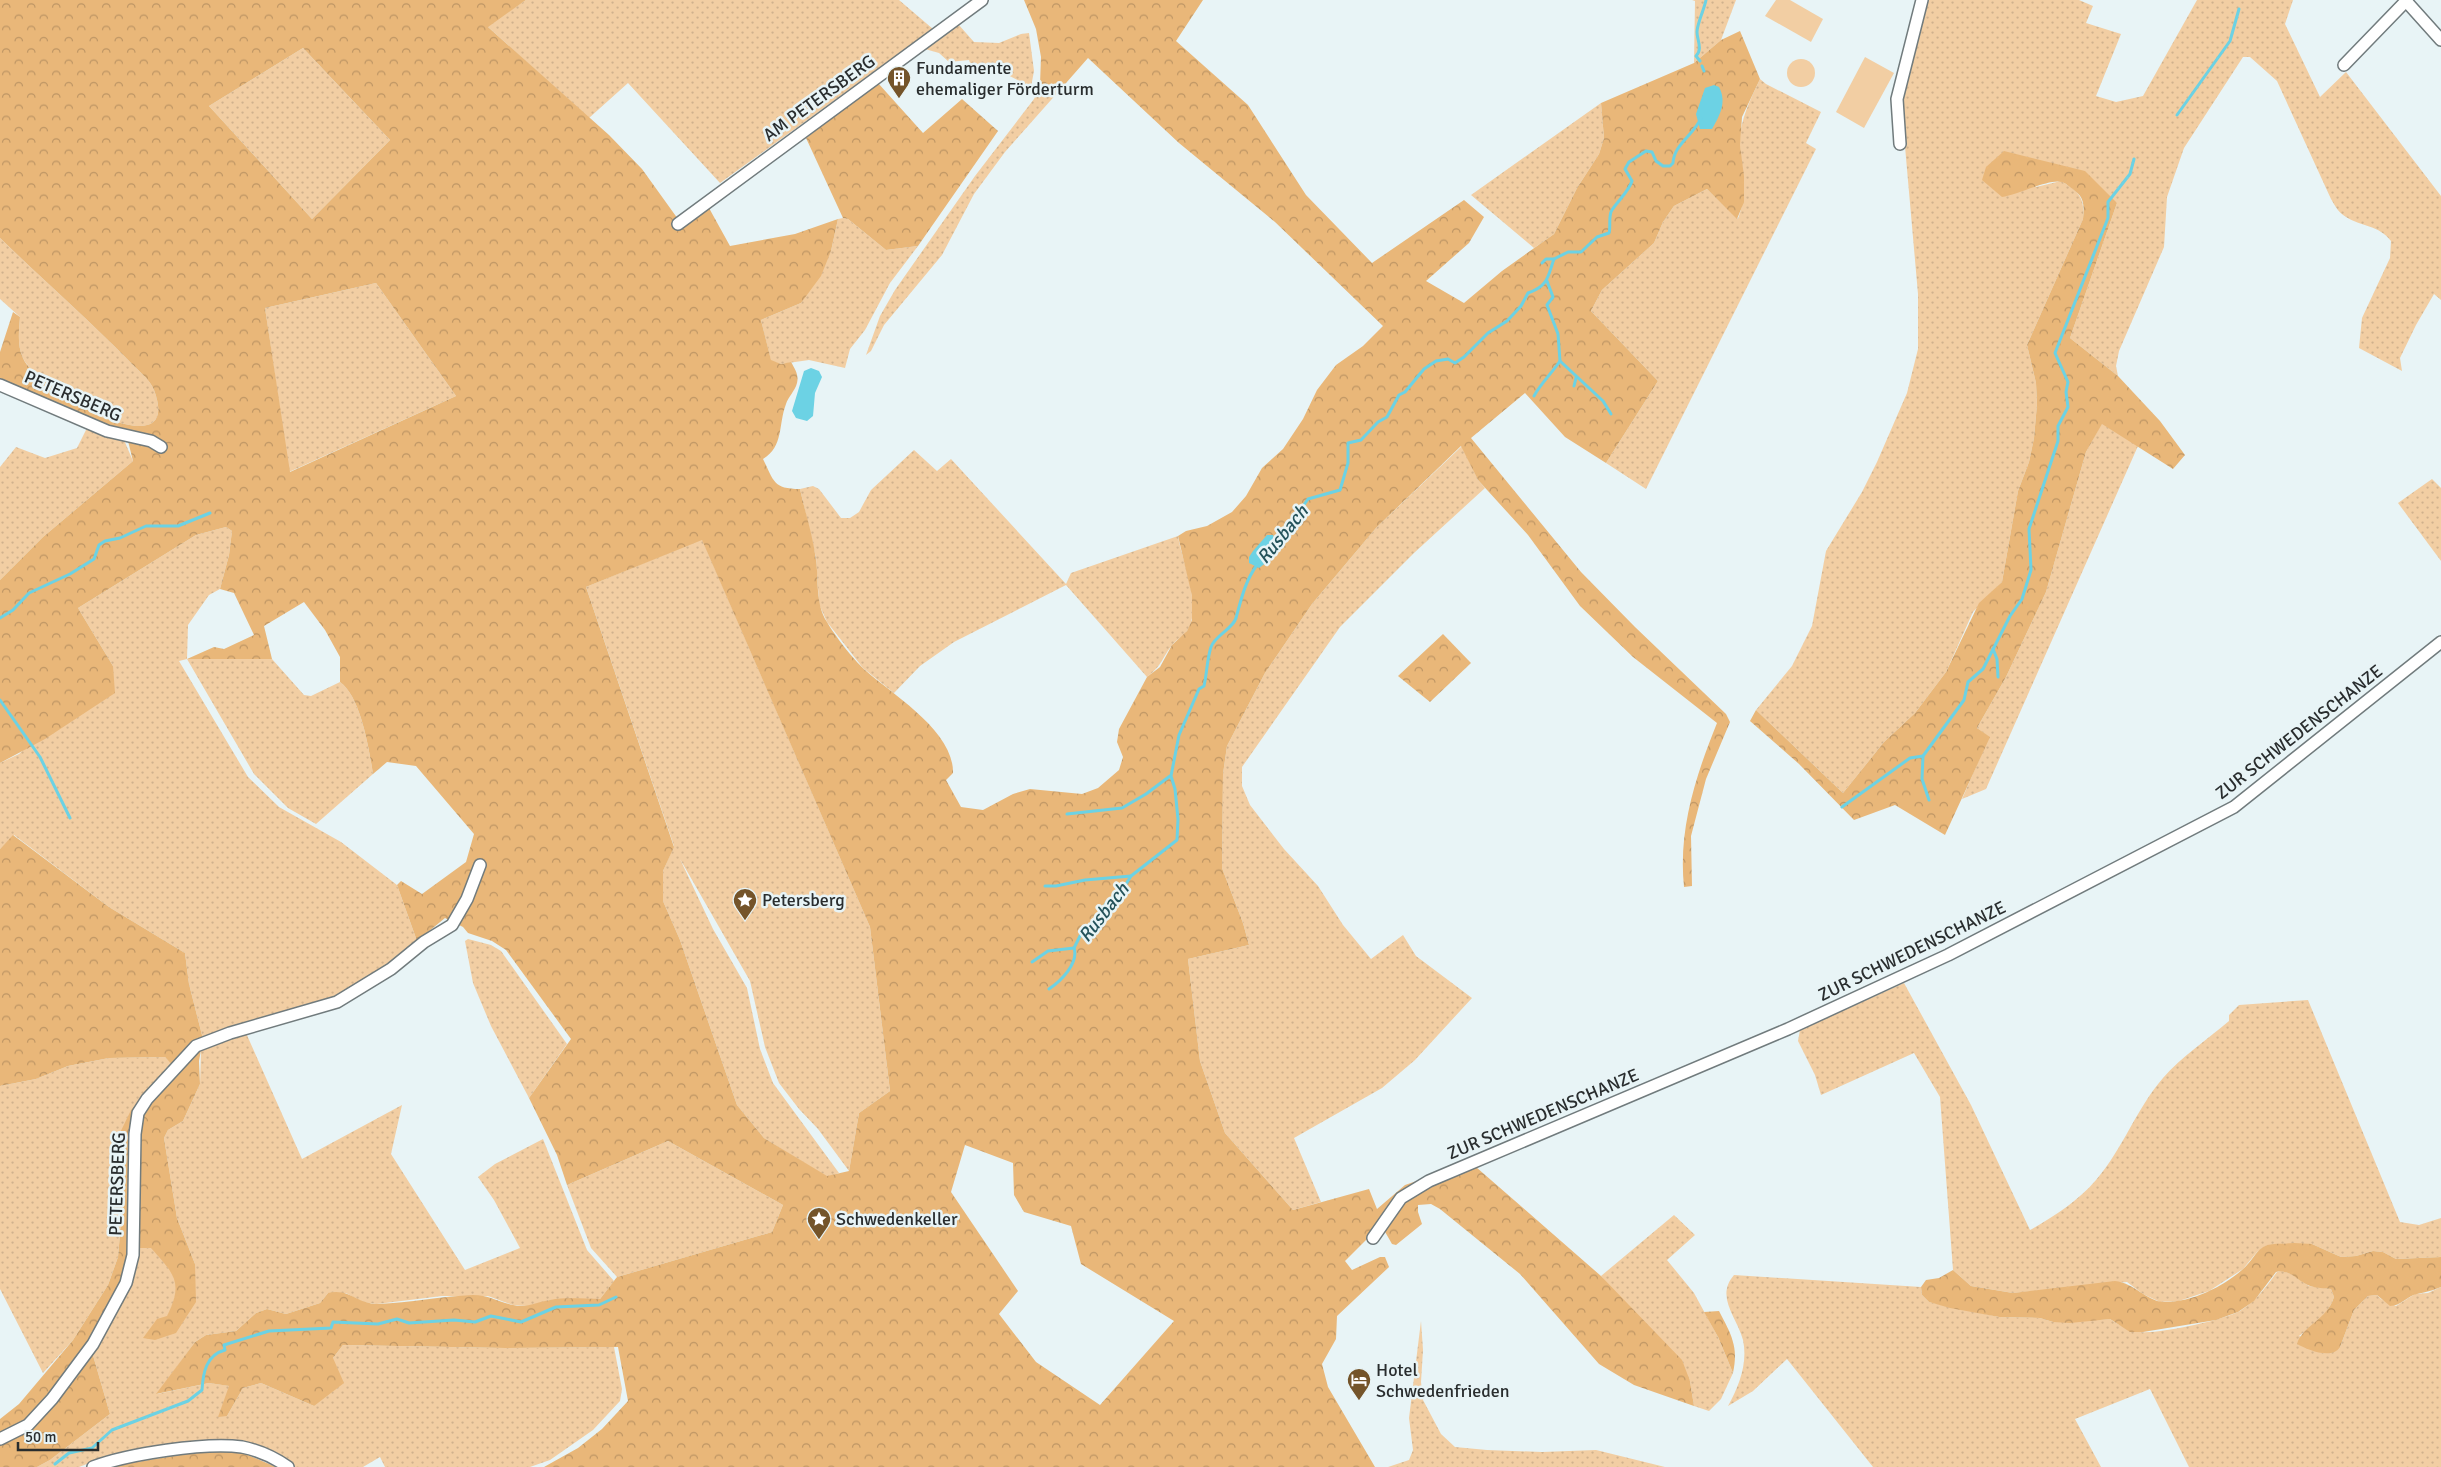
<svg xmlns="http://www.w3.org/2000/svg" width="2441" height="1467" font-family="Signika,sans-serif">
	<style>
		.grass { fill: url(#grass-dots) }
		.forest { fill: url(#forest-crowns); fill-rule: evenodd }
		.pitch { fill: #f2cea3 }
		.water { fill: #6cd2e4 }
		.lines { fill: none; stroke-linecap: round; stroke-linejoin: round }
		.stream { stroke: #6cd2e4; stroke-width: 3 }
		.street-casing { stroke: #717b7d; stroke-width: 14 }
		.street { stroke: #fff; stroke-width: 11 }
		.labels { text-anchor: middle; stroke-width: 5; stroke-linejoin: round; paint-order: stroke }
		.poi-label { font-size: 18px; fill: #292d2e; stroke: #e8f4f6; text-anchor: start }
		.street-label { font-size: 18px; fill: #292d2e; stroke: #e8f4f6 }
		.water-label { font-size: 19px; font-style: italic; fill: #24525a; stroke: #e8f4f6 }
	</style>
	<defs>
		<pattern id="grass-dots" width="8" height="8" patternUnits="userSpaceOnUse" patternTransform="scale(1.25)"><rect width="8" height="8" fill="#f2cea3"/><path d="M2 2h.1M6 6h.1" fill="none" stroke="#d0b18d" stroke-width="1.8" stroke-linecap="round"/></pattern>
		<pattern id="forest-crowns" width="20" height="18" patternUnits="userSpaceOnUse" patternTransform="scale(1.25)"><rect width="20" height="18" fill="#e9b779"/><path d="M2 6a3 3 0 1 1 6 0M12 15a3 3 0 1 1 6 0" fill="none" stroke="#bd9564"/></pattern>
	</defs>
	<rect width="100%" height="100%" fill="#e8f4f6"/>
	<!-- grass -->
	<g class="grass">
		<polygon points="526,0 899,0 933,29 720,183 628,83 589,118 487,26"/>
		<polygon points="1692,0 1736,0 1721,40 1694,63 1695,1"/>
		<path d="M1926,0H2079L2093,6L2086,23L2121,34L2096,96L2116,102L2143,96L2197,0H2293L2285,24L2320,97L2346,72L2441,196V300L2434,294L2416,325L2400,358L2402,371L2359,348L2362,318L2390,258L2391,241C2379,225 2362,227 2346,217C2339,213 2335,206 2331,199L2277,81L2250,57H2243L2184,148L2167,197L2164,247L2119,351L2116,366L2118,376L2070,338L2117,203L2003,152L2036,187L2061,181C2079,192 2085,197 2083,219L2027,345L2036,383L2037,404L2034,438L2029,462L2018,491L2002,582L1973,612L1946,672L1915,713L1884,742L1843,793L1756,710L1792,666L1812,626L1826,551L1862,492L1877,462L1907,393L1918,349V294L1901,101Z"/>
		<polygon points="958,24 974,42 999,43 1021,34 1029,33 1034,71 1031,87 996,69 970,63 969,60 949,62 939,53 925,49"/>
		<polygon points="303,48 390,140 312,219 209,106"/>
		<path d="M1760,79L1766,84L1821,112L1806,143L1816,149L1646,489L1606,463L1658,381L1591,311L1602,290L1654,243L1663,222L1674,206L1707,189L1738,219C1749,189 1742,175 1740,146C1739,121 1750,101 1760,79Z"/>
		<polygon points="1040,84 1059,91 1005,152 974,194 942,255 884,325 871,351 866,355 880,316 895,290 975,176 1034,99"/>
		<polygon points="1601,103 1604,138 1599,154 1577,188 1554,234 1534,248 1471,195"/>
		<polygon points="843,218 848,219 886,250 918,246 890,283 865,330 850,349 845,368 809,360 781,364 771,361 761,320 801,303 831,251 838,219"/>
		<path d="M0,238C43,280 88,319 129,361C136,369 150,379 154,390C169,430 142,431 111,420C106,418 98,417 93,413C86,408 82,397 73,391C57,381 32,377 23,358C17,346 19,330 20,317L0,299Z"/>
		<polygon points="376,283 456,396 289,472 265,308"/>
		<polygon points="2102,423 2138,446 1986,789 1962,799 1989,737 1977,728 2006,677 2046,592 2086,452"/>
		<polygon points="88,426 124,440 133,461 43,537 0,580 0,467 16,447 45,458 77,448"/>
		<polygon points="1462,446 1478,480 1485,488 1414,553 1340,627 1242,767 1242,786 1250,805 1284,849 1318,886 1343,925 1371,959 1403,935 1416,956 1472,998 1415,1060 1382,1088 1294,1138 1321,1202 1293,1210 1225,1133 1200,1061 1188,959 1249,945 1243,923 1222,868 1223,774 1227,746 1265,673 1312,604 1376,528"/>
		<path d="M914,450L937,471L951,459L1066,584L1071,573L1178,536C1182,562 1203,607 1187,631C1184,636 1177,639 1173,644C1162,657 1163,665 1147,677L1066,585L954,642L920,666L894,693L863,668L827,622L819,604L816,558L800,489L813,486L819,489L841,518H850L859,512L871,490Z"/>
		<polygon points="2432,479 2441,488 2441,561 2398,503"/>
		<path d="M226,527L232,531L229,555L220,589L209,595L188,625L187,659H272L304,695L311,696L340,682C361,697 369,749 373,774L316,824L288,808L254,774L187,659L179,661L248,777L279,807L341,842L397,885L417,941L382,969L335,1000L203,1039L189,984L185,953L109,907L14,835L0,849V763L19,754L113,666L78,608L196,535Z"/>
		<polygon points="702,539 870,927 890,1091 859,1113 849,1171 818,1129 799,1109 779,1083 765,1047 750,981 680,859 713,929 747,988 760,1049 773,1083 839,1173 827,1177 764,1138 737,1105 680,940 663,901 663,871 674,846 586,587"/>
		<polygon points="468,939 491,945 501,951 567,1044 529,1098 491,1026 473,983 465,941"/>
		<path d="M1904,983L1971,1105L2030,1230C2055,1216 2078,1201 2096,1180C2123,1149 2136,1109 2163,1078C2181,1057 2208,1039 2229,1021V1015L2239,1005L2308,1000L2400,1222L2419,1225L2441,1218V1257L2396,1259L2383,1252L2373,1251L2356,1256L2341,1257L2312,1244L2267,1245L2257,1252L2243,1269L2209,1291L2179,1301L2160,1302L2143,1294L2127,1282L2013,1293L1971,1286L1953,1270L1940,1097L1914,1053L1821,1095L1815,1075L1798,1041L1800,1030Z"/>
		<path d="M246,1033L302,1159L402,1105L391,1154L465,1270L520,1248L494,1200L478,1177L495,1164L543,1139L587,1250L614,1281L600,1299L550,1300L529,1306L513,1305L488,1296H442L377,1304L362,1302L346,1293H328L320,1303L286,1314L267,1309L256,1313L236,1331L206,1335L195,1342L157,1394L209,1383L230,1386L219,1416H227L243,1388L261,1383L314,1406L333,1358L343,1345L505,1348L614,1347L622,1389L620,1401L593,1430L550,1460L530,1467H385L380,1457L363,1467H295L268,1452L141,1450L105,1457L79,1467H37L50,1460L110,1414L92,1352L117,1313L131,1284L138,1248L151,1247C158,1255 170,1265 174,1274C183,1296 164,1321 155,1340L195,1264L177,1218L164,1138L168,1130L183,1121L200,1084L201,1051Z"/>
		<polygon points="165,1057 174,1066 117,1183 121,1222 118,1257 108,1285 73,1340 43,1373 0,1289 0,1086 36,1079 68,1066 109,1058"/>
		<polygon points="668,1141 783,1205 772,1232 617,1277 591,1248 567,1185"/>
		<polygon points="1674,1215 1695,1235 1667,1260 1694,1293 1718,1337 1733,1373 1721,1399 1709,1411 1694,1406 1690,1381 1601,1276"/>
		<path d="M2282,1271L2291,1274L2309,1286L2331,1289L2334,1297C2328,1315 2314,1325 2299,1336L2340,1347L2354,1310L2368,1296L2377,1295L2381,1299L2396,1306L2415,1294L2428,1293L2441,1287V1467H2189L2150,1389L2075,1419L2101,1467H1873L1787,1359L1753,1391L1728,1406C1739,1386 1748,1363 1743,1340C1737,1317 1715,1297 1734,1275L1921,1287L1922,1295L1929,1302L1999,1317L2040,1318L2053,1322L2110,1319C2120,1326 2129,1330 2141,1332C2158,1334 2225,1320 2240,1311C2256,1301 2266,1287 2277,1272Z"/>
		<polygon points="1421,1321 1423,1350 1421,1382 1423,1400 1441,1434 1455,1447 1487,1450 1542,1452 1596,1450 1665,1467 1388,1467 1409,1460 1413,1450 1409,1418"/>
	</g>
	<!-- forest -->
	<g class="forest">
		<path d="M0,0H526L488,27L609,135L642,169L683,226L709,208L730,246L795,234L838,219L831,251L821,276L801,303L761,320L771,360L781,364L791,362C795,369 799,375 797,383C795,391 788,397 786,404C778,425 784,446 763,459C774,481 773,489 800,489C805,512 813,536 816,560C819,581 815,603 827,622C835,636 853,659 865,670C893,695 954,731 953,773L946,780L961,807L983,810L1013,794L1030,789L1082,794L1098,788L1119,770L1123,757L1117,742L1119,729L1147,677L1160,667L1172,645L1187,631L1192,620V596L1178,536L1186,531L1207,526L1232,512L1246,496L1262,468L1283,449L1303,419L1317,390L1336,365L1363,346L1383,326L1275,222L1179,143L1088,58L1059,91L1040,84L1041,57L1036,29L1024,0H1203L1176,41L1248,105L1306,195L1372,263L1464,200L1484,217L1469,243L1426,281L1464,303L1502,271L1554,234L1577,188L1599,154L1604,138L1601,103L1694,63L1721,40L1740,31L1760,79L1742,117L1740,145L1744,176V202L1737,219L1707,189L1674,206L1663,222L1654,243L1602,290L1591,311L1658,381L1606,463L1565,437L1525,393L1471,438L1581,572L1635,627L1726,714L1730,722L1706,779L1691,836L1692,886L1684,887C1678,829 1696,775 1717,723L1633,657L1580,606L1528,535L1478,480L1461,446L1376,528L1312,604L1265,673L1227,746L1223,774L1222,868L1243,923L1249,945L1188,959L1200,1061L1225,1133L1293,1210L1369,1189L1377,1209L1405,1185L1434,1175L1476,1167L1601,1276L1682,1360L1690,1381L1694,1406L1634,1385L1599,1364L1520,1274L1440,1209L1431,1204L1418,1205V1212L1422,1224L1396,1245L1392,1244L1384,1230L1370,1236L1345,1261L1352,1270L1380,1257H1385L1389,1267L1337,1316L1336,1339L1322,1364L1328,1387L1375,1467H544L578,1448L602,1429L628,1401L618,1347L505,1348L343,1345L333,1358L344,1383L314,1406L261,1383L243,1388L227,1416L218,1417L229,1386L209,1383L156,1394L195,1342L206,1335L236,1331L256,1313L267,1309L286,1314L320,1303L328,1293C350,1288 356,1304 378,1304C410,1303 441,1296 473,1295C489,1295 498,1302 513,1305C527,1308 537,1302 550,1300C566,1297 584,1299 600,1299L617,1277L772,1232L783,1205L668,1141L567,1185L557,1155L529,1098L571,1039L506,950L492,941L468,933L463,927L445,918L417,941L397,885L401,881L422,894L466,862L474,834L416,766L387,762L373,774C369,749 361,697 340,682V657L325,630L304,602L264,626L272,659H187L214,647L224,649L254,635L234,593L220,589L229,555L232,531L226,527L196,535L78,608L113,666L115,693L45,739L0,763V580L43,537L133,461L126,433L101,425L68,407L0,380V352L13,312L20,317C19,330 17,346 23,358C31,377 57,381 73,391C82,397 86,407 93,413C98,417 106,418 111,420C142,431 169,430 154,390C150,379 136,369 129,361C88,319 43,280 0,238ZM303,48L390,140L312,219L209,106ZM376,283L456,396L290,472L265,308ZM702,540L870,927L890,1091L859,1113L849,1171L827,1176L764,1138L737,1105L680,940L663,901V871L674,847L586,587ZM965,1145L1013,1163L1014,1195L1024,1212L1071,1226L1081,1264L1174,1321L1100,1405L1036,1362L999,1314L1018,1291L951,1192Z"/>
		<polygon points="878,83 923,133 962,99 998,131 918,246 886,250 848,219 843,218 806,138"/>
		<path d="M2004,151L2085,171L2117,203L2070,338L2118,376L2160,421L2185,455L2173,469L2102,424L2086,452L2046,592L2006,677L1977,728L1990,737L1945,835L1895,805L1854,820L1799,764L1750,721L1756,710L1843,793L1884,742L1915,713L1946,672L1979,603L2002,582L2018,491L2029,462L2034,438L2037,404L2036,383L2027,345L2083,219C2084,208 2085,198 2075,191C2071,188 2067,184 2062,182C2050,178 2017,195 2002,197L1982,180L1986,167Z"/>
		<polygon points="1443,634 1471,663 1430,702 1398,676"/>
		<path d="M13,835L109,907L185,953L189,984L203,1039L199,1061L200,1084L183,1121L168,1130L164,1138L177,1218L195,1264L196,1302L176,1333L155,1340L143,1338L157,1319L167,1316C184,1282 174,1274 151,1248H138L131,1284L117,1313L92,1352L110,1414L50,1460L37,1467H0V1419L19,1404L73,1340L108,1285L118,1257L121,1222L117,1183L118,1137L131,1110L173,1066L165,1057L109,1058L68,1066L36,1079L0,1086V849Z"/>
		<path d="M2294,1243L2312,1244L2341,1257L2356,1256L2373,1251L2383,1252L2396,1259L2441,1257V1287C2432,1291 2425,1292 2417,1294C2407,1296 2401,1306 2390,1306L2377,1295L2368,1296L2354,1310L2340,1347C2332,1360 2308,1350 2297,1344C2302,1326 2327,1320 2334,1297L2331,1289C2324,1288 2316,1288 2310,1286C2298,1282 2291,1269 2276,1272L2254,1301L2238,1312L2216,1320L2143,1332H2130L2110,1319L2070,1323L2053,1322L2040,1318L1999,1317L1950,1308L1929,1302L1922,1295L1921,1287L1926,1280L1939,1278L1953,1270L1971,1286L2013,1293L2115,1281C2134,1283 2147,1301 2163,1302C2190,1303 2223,1287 2243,1269C2252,1262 2256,1249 2267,1245C2275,1243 2286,1244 2294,1243Z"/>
		<path d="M1719,1311C1731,1334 1739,1347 1733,1373L1718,1337L1704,1312Z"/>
		<polygon points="210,1450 241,1452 276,1467 106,1467"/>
	</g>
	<!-- pitch -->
	<g class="pitch">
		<polygon points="1776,0 1790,0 1823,19 1811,42 1765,16"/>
		<polygon points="1865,57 1894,73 1864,128 1836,112"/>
		<circle cx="1801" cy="73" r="14"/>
	</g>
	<!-- water -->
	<g class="water">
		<path d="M1714,85L1719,87C1727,102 1720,115 1712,129H1700L1696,114L1705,88Z"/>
		<polygon points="811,368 819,371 822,377 815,393 813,416 807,421 796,418 792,411 804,371"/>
		<polygon points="1267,535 1273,535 1279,549 1272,554 1271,559 1259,568 1249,563 1249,557 1253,551"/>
	</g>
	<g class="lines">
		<!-- stream -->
		<g class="stream">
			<path d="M1700,61L1696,56C1703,49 1697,40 1697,32C1697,24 1704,10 1706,0"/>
			<polyline points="1702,66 1704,71"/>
			<polyline points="2177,115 2230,41 2239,9"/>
			<polyline points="1542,263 1546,259 1554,259"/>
			<polyline points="1547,281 1553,297 1547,305 1558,334 1560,361 1603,401 1611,414"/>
			<polyline points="1574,386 1576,378"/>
			<path d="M1534,396C1541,383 1552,373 1560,361"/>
			<path d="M1275,546L1308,499L1340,490L1348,463V443L1361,440L1378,422L1387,417L1399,395L1405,392L1424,369L1436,361L1448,359L1455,363L1464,357L1488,333L1507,321L1521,306L1528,293C1549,286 1548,275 1554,259L1568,252H1581L1597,237L1609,233C1611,227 1608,216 1612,210C1617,202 1629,191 1632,181L1625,169L1629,162L1646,151L1652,152L1656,161L1663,166H1670L1673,163C1674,144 1694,135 1701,118"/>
			<polyline points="0,618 13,610 29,593 70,574 94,559 99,545 105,541 120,538 146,526 178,526 210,513"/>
			<polyline points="1993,649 1997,659 1998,677"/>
			<polyline points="0,700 40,757 70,818"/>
			<polyline points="1923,756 1922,779 1929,800"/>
			<polyline points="1842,807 1910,758 1923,756 1964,700 1968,682 1983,669 2010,616 2022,599 2031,570 2029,529 2058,441 2058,426 2068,407 2066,392 2068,382 2055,353 2108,218 2108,202 2130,174 2134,159"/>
			<polyline points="1067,814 1122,808 1146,794 1170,776"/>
			<polyline points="1045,886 1056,886 1085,880 1131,876"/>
			<polyline points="1032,962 1048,951 1074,948"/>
			<path d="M1049,989C1061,981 1079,963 1074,948L1080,936L1096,920L1107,902L1121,892L1131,876L1177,840L1178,819L1175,789L1171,776L1179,735L1199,689L1204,686C1207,673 1207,659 1211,647C1215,635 1233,629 1236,618C1241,600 1245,581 1257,565"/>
			<path d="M55,1464L69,1453L92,1448L112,1430L188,1401L202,1390C203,1373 206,1355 225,1350L224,1345L269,1331L331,1328L333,1322L378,1324L397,1319L409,1323L454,1320L475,1322L491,1316L521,1322L556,1307L599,1305L616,1297"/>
		</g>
		<!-- street casing -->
		<g class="street-casing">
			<g id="street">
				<polyline points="2406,1 2441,40"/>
				<polyline points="2344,65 2407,0"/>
				<polyline points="1900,144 1897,99 1922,0"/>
				<polyline points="678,224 982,0"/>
				<polyline points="0,385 107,431 151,441 161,447"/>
				<polyline points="1373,1238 1401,1198 1429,1181 1788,1029 1948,955 2234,807 2441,642"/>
				<polyline points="0,1439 28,1425 52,1399 93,1344 126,1283 133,1255 135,1134 138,1113 147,1099 196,1046 230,1033 337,1002 391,969 424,942 452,925 467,899 480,865"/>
				<path d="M93,1467C128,1454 205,1442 242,1447C257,1450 275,1458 288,1467"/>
			</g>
		</g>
		<!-- street -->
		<use href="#street" class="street"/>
	</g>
	<!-- icons -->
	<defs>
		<g id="building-pin" transform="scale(1.25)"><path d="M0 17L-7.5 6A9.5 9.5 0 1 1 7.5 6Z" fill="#74542a" stroke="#e8f4f6"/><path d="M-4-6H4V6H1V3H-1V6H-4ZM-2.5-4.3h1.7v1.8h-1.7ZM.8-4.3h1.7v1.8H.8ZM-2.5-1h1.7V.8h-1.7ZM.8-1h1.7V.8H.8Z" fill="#fff"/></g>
		<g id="sight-pin" transform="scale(1.25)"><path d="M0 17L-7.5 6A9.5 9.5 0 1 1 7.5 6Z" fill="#74542a" stroke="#e8f4f6"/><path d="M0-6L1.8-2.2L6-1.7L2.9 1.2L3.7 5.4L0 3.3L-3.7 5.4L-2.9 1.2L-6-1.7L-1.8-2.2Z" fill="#fff"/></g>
		<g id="hotel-pin" transform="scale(1.25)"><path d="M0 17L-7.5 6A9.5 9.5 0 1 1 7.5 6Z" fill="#74542a" stroke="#e8f4f6"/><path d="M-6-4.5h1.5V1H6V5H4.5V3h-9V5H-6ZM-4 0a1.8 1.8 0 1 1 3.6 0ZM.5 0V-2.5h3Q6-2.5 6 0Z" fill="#fff"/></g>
	</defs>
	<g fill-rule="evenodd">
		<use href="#building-pin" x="899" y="78"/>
		<use href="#sight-pin" x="745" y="900"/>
		<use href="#sight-pin" x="819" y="1219"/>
		<use href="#hotel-pin" x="1359" y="1380"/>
	</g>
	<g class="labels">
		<!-- poi labels -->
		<g class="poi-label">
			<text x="916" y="74">Fundamente<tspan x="916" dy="21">ehemaliger Förderturm</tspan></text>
			<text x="762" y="906">Petersberg</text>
			<text x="836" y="1225">Schwedenkeller</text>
			<text x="1376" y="1376">Hotel<tspan x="1376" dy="21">Schwedenfrieden</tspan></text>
		</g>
		<!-- street labels -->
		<g class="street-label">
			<text transform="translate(819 98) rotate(-36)" y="6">AM PETERSBERG</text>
			<text transform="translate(73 396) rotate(23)" y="6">PETERSBERG</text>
			<text transform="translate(2299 732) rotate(-38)" y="6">ZUR SCHWEDENSCHANZE</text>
			<text transform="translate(1912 951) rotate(-26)" y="6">ZUR SCHWEDENSCHANZE</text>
			<text transform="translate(1543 1114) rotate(-23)" y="6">ZUR SCHWEDENSCHANZE</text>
			<text transform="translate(117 1184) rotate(-88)" y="6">PETERSBERG</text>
		</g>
		<!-- water labels -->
		<g class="water-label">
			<text transform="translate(1282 534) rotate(-51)" y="7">Rusbach</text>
			<text transform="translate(1103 912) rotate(-52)" y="7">Rusbach</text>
		</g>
	</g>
	<!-- scale -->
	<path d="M18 1442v8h80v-8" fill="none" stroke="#292d2e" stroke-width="2.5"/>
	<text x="25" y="1442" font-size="15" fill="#292d2e" stroke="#e8f4f6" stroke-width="4" paint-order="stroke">50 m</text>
</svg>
